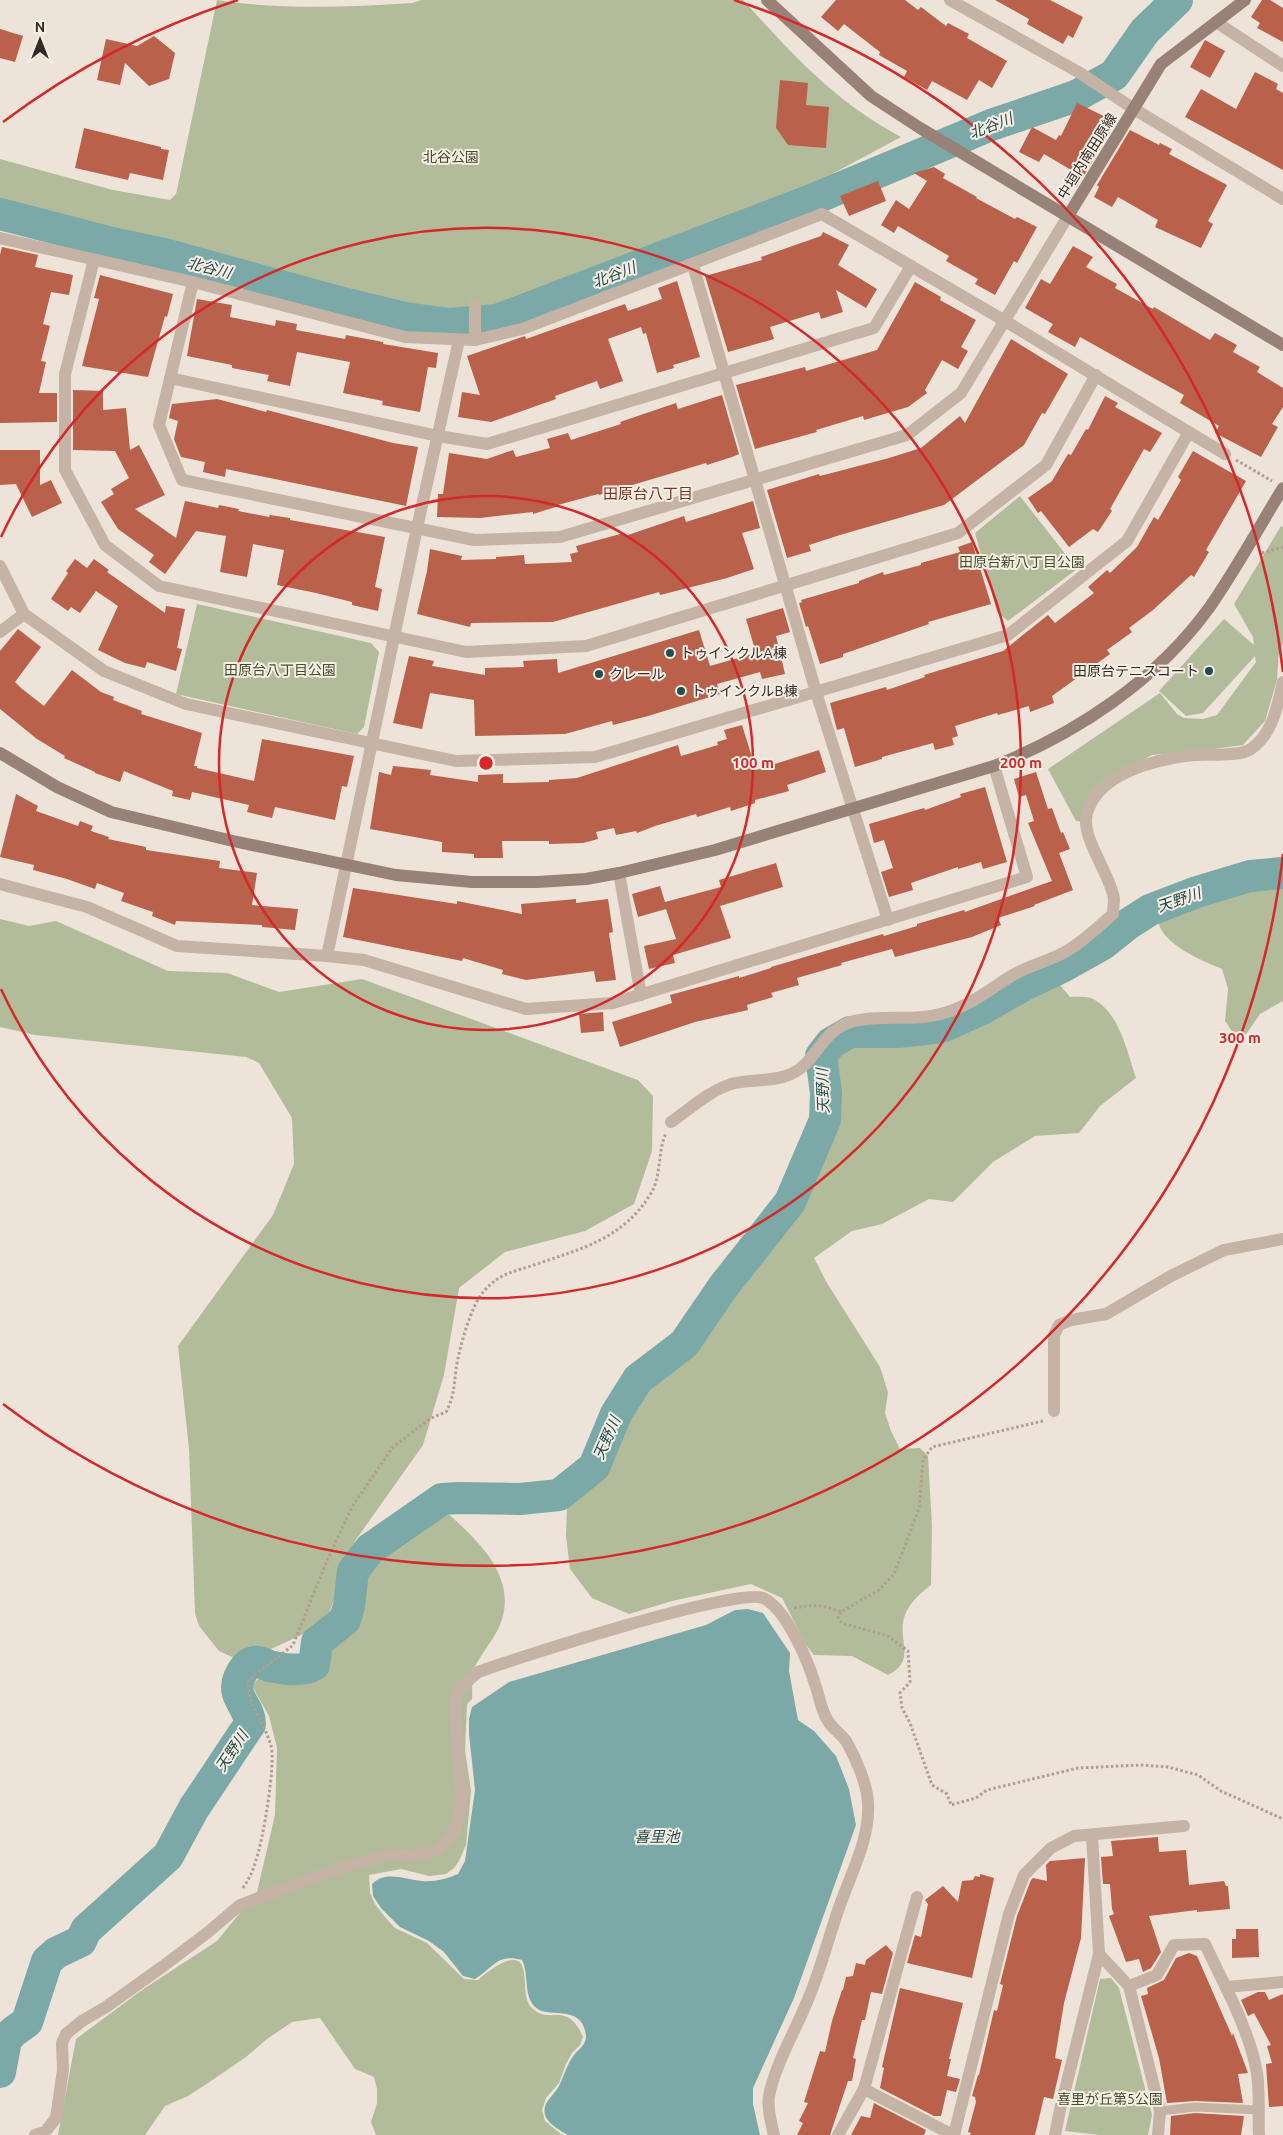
<svg xmlns="http://www.w3.org/2000/svg" width="1283" height="2135" font-family="Ubuntu,'Noto Sans JP',sans-serif">
	<style>
		.green { fill: #b2bc9b }
		.water { fill: #7ba9a8 }
		.lines { fill: none; stroke-linecap: round; stroke-linejoin: round }
		.river { stroke: #7ba9a8; stroke-width: 32 }
		.building { fill: #ba614b }
		.path { stroke: #b19d91; stroke-width: 3; stroke-dasharray: 2.5 2.5; stroke-linecap: butt }
		.lane { stroke: #c5b3a6; stroke-width: 9 }
		.street { stroke: #c5b3a6; stroke-width: 12 }
		.secondary { stroke: #988278; stroke-width: 12 }
		.ring { fill: none; stroke: #d62828; stroke-width: 2.5 }
		.poi-dot { fill: #204e4f; stroke: #f7eee5; stroke-width: 2 }
		.labels { text-anchor: middle; stroke-width: 4; stroke-linejoin: round; paint-order: stroke }
		.street-label { font-size: 14px; fill: #322a26; stroke: #f7eee5 }
		.park-label { font-size: 14px; fill: #434e2d; stroke: #f7eee5 }
		.poi-label { font-size: 14px; fill: #322a26; stroke: #f7eee5; text-anchor: start }
		.water-label { font-size: 15px; font-style: italic; fill: #204e4f; stroke: #f7eee5 }
		.neighbourhood-label { font-size: 15px; fill: #793727; stroke: #f7eee5 }
		.centre { fill: #d62828; stroke: #f7eee5; stroke-width: 2.5 }
		.ring-label { font-size: 15px; text-anchor: middle; font-weight: bold; fill: #d62828; stroke: #f7eee5; stroke-width: 4; stroke-linejoin: round; paint-order: stroke }
	</style>
	<rect width="100%" height="100%" fill="#eee3d9"/>
	<!-- green -->
	<g class="green">
		<path d="M217,0C282,10 346,7 412,3L422,0H743C793,55 835,102 901,137L834,173L812,189L751,211L635,259L524,302L482,311L448,313L411,311L105,229L0,205V159L113,190L170,200L176,194Z"/>
		<polygon points="1020,496 1077,569 1008,621 997,612 975,533"/>
		<polygon points="1281,526 1283,527 1283,644 1279,650 1277,680 1265,721 1243,745 1199,751 1152,755 1102,781 1085,822 1076,821 1048,769 1160,693 1177,714 1184,718 1203,719 1217,715 1256,662 1255,656 1203,713 1186,716 1159,691 1224,619 1254,645 1253,637 1234,604"/>
		<polygon points="197,604 371,643 379,652 364,727 357,734 176,694"/>
		<path d="M1283,864V1001L1260,1014L1240,1043L1225,1021L1228,989L1222,969C1203,961 1157,943 1158,917C1159,908 1168,896 1172,888L1211,874Z"/>
		<polygon points="0,919 29,926 56,921 168,971 227,973 279,992 362,979 638,1080 653,1096 652,1151 634,1204 585,1231 505,1252 459,1288 444,1375 423,1445 355,1541 329,1614 321,1626 260,1654 232,1657 219,1651 199,1626 195,1613 189,1449 178,1346 273,1215 294,1164 292,1118 259,1063 246,1057 35,1035 0,1027"/>
		<path d="M1060,985L1070,997C1076,997 1087,996 1093,999C1120,1013 1127,1052 1136,1078L1100,1106L1079,1133L1035,1136L993,1162L953,1202L929,1199L882,1224L852,1231L814,1258L827,1283L880,1367L888,1392L885,1413L891,1431L900,1449L920,1448L928,1456L932,1526L931,1585C919,1594 905,1607 903,1623C900,1644 915,1661 888,1675L852,1656L814,1655L806,1645L782,1598L751,1584L672,1601L629,1614L592,1598L570,1569L566,1536L567,1504L596,1470L600,1459L679,1336L711,1299L762,1250L778,1239L806,1193L826,1145L836,1106L825,1066L836,1045L950,1031L967,1021L1001,1008L1029,991Z"/>
		<path d="M438,1509L446,1512C478,1540 519,1578 500,1625C495,1638 475,1662 473,1672C471,1680 473,1691 472,1699L467,1704L465,1750L471,1791L466,1845L459,1861L454,1868L446,1874L429,1876L401,1869L369,1875L370,1893L375,1904L385,1917L395,1928L427,1943L464,1979L478,1980C486,1973 517,1947 523,1968C527,1982 522,1999 533,2009C550,2025 567,2000 583,2037L580,2045L572,2053L566,2064L559,2083L546,2098L542,2110L545,2121L562,2135H376L371,2122L377,2103V2089L374,2077L355,2069L320,2018L292,2022L267,2039L246,2057L208,2083L188,2096L165,2106L145,2135H58L76,2039L142,1990L217,1941L257,1892L275,1815L277,1748L269,1716L252,1686C270,1664 270,1676 292,1674C301,1673 311,1668 319,1665C320,1660 320,1651 324,1647C331,1638 341,1632 348,1622C355,1611 352,1597 356,1585C367,1548 405,1526 438,1509Z"/>
		<polygon points="1111,1978 1119,1988 1152,2115 1148,2135 1100,2135 1065,2131 1100,1979"/>
	</g>
	<!-- water -->
	<path class="water" d="M748,1609L763,1613L790,1653L789,1671L798,1720L814,1731L836,1756L849,1789L856,1825L794,1998L753,2088V2104L760,2135H568C558,2129 539,2120 546,2104C549,2098 555,2093 559,2086C564,2076 567,2064 574,2055C579,2049 586,2045 586,2036C583,2004 551,2018 538,2009C522,1999 530,1975 522,1960C497,1953 493,1968 475,1979L463,1976L444,1952L429,1941L400,1927L381,1908L373,1896L372,1884C387,1870 405,1880 422,1881C435,1882 446,1879 458,1874L465,1861L475,1790L469,1734V1719L472,1707L509,1682L706,1625L735,1610Z"/>
	<g class="lines">
		<!-- river -->
		<g class="river">
			<polyline points="0,214 116,244 164,254 335,301 405,318 450,324 497,320 809,201 991,125 1076,96 1114,75 1145,31 1177,0"/>
			<path d="M0,2072L6,2040L13,2032L27,2022L47,1961L56,1953L81,1941L86,1930L168,1856L194,1808L250,1724C250,1706 231,1697 239,1678C242,1671 247,1663 254,1662C259,1661 264,1664 269,1666C282,1669 302,1672 314,1665L317,1642L345,1620L349,1606L353,1571L370,1549L442,1499L459,1498L520,1499L559,1495L594,1467L616,1414L638,1379L684,1344L723,1287L790,1202L825,1120L826,1093L821,1056L831,1043L850,1032H898L942,1027L980,1010L1024,985L1062,967L1103,944L1128,924L1150,910L1197,892L1250,876L1283,873"/>
		</g>
	</g>
	<!-- building -->
	<g class="building">
		<polygon points="836,0 905,0 918,10 921,7 946,26 948,23 969,34 967,38 1007,61 992,88 979,80 967,100 932,81 927,90 904,77 907,71 879,55 880,52 844,24 838,31 821,17"/>
		<polygon points="995,0 1050,0 1083,17 1073,38 1068,35 1063,44 1027,24 1029,19"/>
		<polygon points="1262,0 1270,0 1283,8 1283,42 1257,28 1260,23 1251,17"/>
		<polygon points="0,29 23,36 15,62 0,58"/>
		<polygon points="154,36 175,53 169,79 149,86 125,63 120,85 97,80 106,39 137,46"/>
		<polygon points="1205,40 1225,51 1210,78 1190,67"/>
		<polygon points="1255,72 1278,84 1276,89 1283,93 1283,170 1185,117 1201,89 1236,109"/>
		<polygon points="780,80 808,83 806,105 829,107 826,148 788,145 776,128"/>
		<polygon points="1077,103 1116,122 1083,177 1044,154 1039,162 1019,152 1032,127 1056,140 1059,135 1061,136"/>
		<polygon points="84,128 161,147 161,149 169,150 163,180 130,173 128,180 75,168"/>
		<polygon points="1130,130 1159,145 1160,143 1172,149 1169,154 1227,185 1208,221 1213,224 1201,248 1155,227 1158,220 1118,197 1112,207 1094,197 1099,187 1097,185"/>
		<polygon points="934,167 945,174 943,178 977,197 976,198 1015,219 1017,217 1037,227 1017,263 1014,261 995,295 975,284 978,279 946,261 949,256 898,226 894,233 881,225 896,200 909,209 927,181 914,173"/>
		<polygon points="878,181 886,201 849,216 840,196"/>
		<polygon points="823,232 849,245 838,265 877,289 866,308 836,290 843,312 821,319 819,312 770,327 774,339 728,352 705,276 762,260 761,257 821,236"/>
		<polygon points="1073,246 1093,257 1086,267 1117,284 1115,288 1153,309 1154,307 1210,340 1215,333 1237,345 1233,352 1260,367 1257,372 1283,388 1283,407 1272,424 1278,427 1261,457 1215,433 1219,426 1180,403 1184,395 1080,337 1075,347 1048,332 1053,324 1025,308 1041,279 1050,284"/>
		<polygon points="2,247 38,255 35,267 73,275 69,295 51,292 43,324 50,326 41,361 46,362 39,393 57,393 57,422 0,423 0,255"/>
		<polygon points="100,275 173,294 167,317 165,316 148,377 82,366 99,299 94,298"/>
		<polygon points="677,281 700,357 673,365 674,368 657,373 646,333 643,334 641,327 608,339 623,381 600,389 597,381 555,396 556,399 491,422 458,417 462,392 480,395 467,356 525,336 526,339 625,304 628,311 662,299 658,288"/>
		<polygon points="915,282 941,297 940,300 976,320 961,347 968,351 958,369 942,360 925,390 927,393 908,407 864,420 863,416 816,430 817,432 755,449 736,385 805,367 806,371 877,350"/>
		<polygon points="197,299 232,305 230,317 275,326 276,320 297,324 296,330 345,339 346,335 383,342 383,344 438,353 436,368 428,367 420,412 382,405 383,401 343,393 350,362 297,352 290,386 267,381 269,375 232,368 232,365 187,356"/>
		<polygon points="1011,339 1068,374 1045,414 1042,413 1024,445 944,505 840,535 809,545 811,551 787,558 767,490 819,474 820,476 889,458 921,448 960,416 965,423"/>
		<polygon points="73,390 103,391 103,410 126,408 130,450 139,445 165,495 135,509 176,538 185,501 218,508 219,505 239,509 238,511 269,517 270,515 290,518 290,520 385,537 375,587 382,589 378,611 352,605 352,602 316,593 277,585 284,550 253,544 247,577 220,572 226,536 196,531 165,574 149,562 154,555 118,529 101,502 114,494 111,489 129,478 115,451 73,450"/>
		<polygon points="722,395 739,454 732,457 707,465 706,463 599,495 598,494 558,505 559,506 533,514 533,512 480,518 437,517 438,494 443,494 449,453 487,459 513,450 516,457 550,448 547,439 568,433 571,440 621,424 620,422 676,403 678,409"/>
		<polygon points="1105,396 1118,403 1115,407 1162,433 1150,452 1144,449 1110,509 1112,511 1098,532 1093,529 1069,547 1041,511 1038,513 1028,498 1052,481 1068,454 1071,455 1086,429 1088,430"/>
		<polygon points="217,399 266,412 267,410 393,443 418,447 406,506 226,469 225,477 203,472 205,462 181,457 174,439 178,421 169,418 172,404"/>
		<polygon points="0,450 40,450 40,485 51,480 62,503 32,517 16,484 0,485"/>
		<polygon points="1193,451 1246,481 1206,550 1209,552 1194,577 1191,575 1153,610 1129,628 1132,632 1107,650 1110,654 1052,696 1054,703 1030,712 1029,706 998,715 997,713 955,726 958,736 952,738 954,745 935,750 933,743 882,757 882,759 855,767 844,728 837,730 830,703 886,687 887,690 925,677 924,675 1003,651 1048,615 1055,623 1094,593 1088,587 1107,570 1110,573 1137,547 1154,517 1158,520 1181,480 1178,477"/>
		<polygon points="753,501 760,528 742,533 754,569 727,578 660,595 659,592 553,622 471,623 470,627 417,614 427,571 430,549 462,556 461,560 496,559 496,557 524,555 525,564 572,562 570,554 578,552 576,546 624,533 625,536 684,516 686,522"/>
		<polygon points="972,542 991,604 928,622 929,624 843,654 843,657 820,664 808,626 806,627 799,603 802,602 801,600 859,583 859,581 883,572 884,575 921,565 921,563 960,552 958,547"/>
		<polygon points="75,559 87,568 94,559 109,570 107,572 165,613 166,606 185,609 177,648 182,649 176,671 147,662 145,668 125,663 98,650 118,606 96,591 80,613 71,607 68,611 51,599 68,573 66,571"/>
		<polygon points="783,608 790,632 776,636 785,674 762,679 760,672 717,684 720,694 648,716 613,725 612,721 565,734 475,736 474,700 430,693 422,729 393,723 409,656 434,661 432,666 485,675 485,668 524,667 523,661 557,659 558,673 699,630 710,666 756,653 746,619"/>
		<polygon points="18,629 41,647 15,682 21,688 44,706 72,670 101,692 114,697 113,700 142,711 141,714 202,733 194,766 197,766 197,768 254,781 262,739 354,756 347,787 342,786 335,820 275,807 272,818 247,812 249,805 192,792 190,800 172,796 173,791 124,771 120,782 95,773 95,772 64,758 65,756 37,739 0,709 0,651"/>
		<polygon points="742,725 756,770 819,750 826,772 787,785 789,791 755,800 755,803 731,811 730,807 697,817 696,814 655,826 637,833 636,831 616,835 614,828 596,832 598,839 583,843 549,844 549,841 502,841 503,858 474,858 474,854 442,852 442,842 370,829 379,772 391,775 393,766 431,770 430,775 478,782 478,775 503,774 503,783 549,782 549,780 577,778 678,745 681,756 718,745 717,742 727,739 724,730"/>
		<polygon points="1036,772 1048,809 1052,808 1061,833 1063,832 1070,849 1059,853 1073,890 1034,905 1035,906 998,918 1001,925 972,937 895,957 892,949 841,963 842,965 797,978 799,985 771,993 773,997 747,1005 748,1010 695,1022 620,1047 612,1022 672,1003 670,995 739,976 739,978 771,968 771,967 883,934 884,936 917,926 917,924 964,910 965,912 1052,881 1028,823 1034,821 1026,795 1019,797 1014,779"/>
		<polygon points="985,787 1007,862 983,869 981,862 958,869 958,867 911,883 913,890 889,897 881,872 893,868 884,840 874,843 869,824 924,808 925,810 961,797 960,794"/>
		<polygon points="16,794 38,806 36,811 78,826 80,821 93,826 91,831 109,837 108,839 146,847 146,850 220,861 219,868 257,873 252,905 298,909 295,930 262,927 262,925 176,921 175,925 152,916 153,912 121,901 124,893 97,883 95,889 67,879 33,870 34,865 0,857"/>
		<polygon points="776,863 783,887 720,906 731,938 673,955 675,963 649,969 644,946 676,939 666,909 638,917 632,894 660,886 665,902 721,887 719,880"/>
		<polygon points="353,888 457,904 457,901 522,914 521,904 576,899 576,903 608,899 613,932 609,933 616,980 596,982 594,971 526,980 502,974 503,970 463,958 462,961 343,937"/>
		<polygon points="603,1012 604,1031 581,1033 579,1014"/>
		<polygon points="1158,1837 1159,1852 1186,1850 1189,1885 1224,1881 1226,1886 1228,1886 1230,1909 1197,1912 1197,1910 1149,1916 1161,1952 1151,1968 1143,1972 1139,1959 1126,1962 1109,1916 1114,1914 1112,1909 1110,1884 1103,1884 1101,1857 1113,1856 1111,1841"/>
		<polygon points="1085,1858 1081,1938 1064,2003 1055,2058 1062,2060 1053,2099 1044,2097 1035,2135 970,2135 971,2133 968,2132 976,2102 975,2097 972,2096 978,2075 979,2075 994,2010 997,2011 1003,1985 1000,1984 1017,1916 1031,1880 1033,1878 1047,1881 1046,1865 1050,1861"/>
		<polygon points="980,1874 994,1878 972,1978 907,1963 915,1935 921,1937 928,1904 925,1900 943,1886 958,1902 962,1881 973,1880 975,1876 980,1877"/>
		<polygon points="1236,1929 1258,1929 1259,1957 1232,1958 1232,1939 1236,1939"/>
		<polygon points="886,1945 893,1953 882,1994 871,1992 865,2020 862,2020 853,2058 856,2059 852,2081 848,2081 830,2135 797,2135 803,2123 799,2121 808,2103 804,2102 820,2051 825,2052 832,2021 842,1990 843,1990 846,1977 853,1976 856,1963 865,1965 866,1960"/>
		<polygon points="1189,1953 1197,1956 1232,2036 1233,2033 1248,2073 1238,2074 1243,2103 1195,2101 1167,2103 1159,2058 1141,1996 1148,1994 1147,1988 1164,1980 1176,1958"/>
		<polygon points="900,1988 963,2003 949,2059 951,2059 947,2076 960,2079 956,2092 947,2090 941,2116 934,2116 880,2088 884,2068 882,2067"/>
		<polygon points="1258,1992 1265,1992 1269,2000 1283,1994 1283,2106 1269,2107 1266,2064 1272,2063 1267,2046 1271,2045 1254,2013 1248,2016 1241,2000"/>
		<polygon points="874,2103 926,2130 924,2135 851,2135 861,2116 870,2118"/>
		<polygon points="1195,2113 1244,2116 1241,2135 1170,2135 1171,2116"/>
	</g>
	<g class="lines">
		<!-- path -->
		<g class="path">
			<polyline points="1236,460 1272,481"/>
			<polyline points="1262,553 1283,547"/>
			<path d="M794,1608C812,1605 824,1604 841,1612L879,1590L894,1574L919,1509L923,1460L932,1447L1043,1421"/>
			<polyline points="841,1612 838,1617 842,1623 888,1636 908,1651 910,1682 900,1693 902,1708 910,1723 932,1785 947,1794 951,1805 976,1798 987,1790 1078,1768 1141,1765 1168,1767 1198,1775 1221,1791 1283,1819"/>
			<path d="M243,1888C249,1879 253,1871 256,1860C263,1841 276,1763 271,1746C265,1723 247,1705 248,1681L293,1645L326,1563L352,1507L392,1448L431,1418L446,1412C454,1397 454,1386 456,1369C459,1349 471,1305 484,1291C501,1272 514,1272 537,1264C583,1248 622,1239 650,1195C662,1176 657,1153 666,1133"/>
		</g>
		<!-- lane -->
		<polyline class="lane" points="1160,2111 1195,2107 1258,2110"/>
		<!-- street -->
		<g class="street">
			<polyline points="950,0 1080,73 1134,109 1283,199"/>
			<polyline points="1216,22 1283,66"/>
			<polyline points="0,238 193,282 405,337 475,340 522,329 822,214 1005,321 1225,454"/>
			<polyline points="94,260 65,374 65,470 105,545 159,586 466,652 586,646 958,533 1046,465 1096,375"/>
			<polyline points="693,265 816,692 888,920"/>
			<polyline points="193,282 159,425 182,480 474,540 560,537 907,435 961,393 1068,216"/>
			<polyline points="475,304 475,340"/>
			<polyline points="170,378 438,436 487,444 874,328 911,266"/>
			<polyline points="0,566 24,614 104,671 186,704 456,761 595,757 1008,635 1127,541 1189,432"/>
			<polyline points="0,632 24,614"/>
			<polyline points="619,873 641,995"/>
			<polyline points="0,884 87,907 177,946 327,956 364,960 526,1009 613,1003 1027,877 994,766"/>
			<polyline points="327,956 417,528 459,340"/>
			<path d="M671,1122C691,1108 711,1089 735,1083C753,1079 774,1082 791,1074C817,1063 820,1030 854,1021C883,1014 915,1022 944,1013C970,1006 991,988 1013,975C1030,965 1049,961 1065,952C1083,942 1098,927 1113,914C1113,909 1114,903 1114,899C1111,874 1080,838 1087,813C1099,772 1157,759 1194,755C1209,754 1239,757 1251,749C1273,733 1277,707 1283,682"/>
			<polyline points="1054,1411 1054,1335 1059,1325 1071,1320 1106,1314 1171,1276 1224,1250 1283,1239"/>
			<polyline points="1099,1954 1129,1986 1160,2111 1158,2135"/>
			<path d="M1129,1986L1157,1975L1174,1945L1205,1944C1224,1985 1249,2028 1257,2073C1260,2093 1258,2115 1259,2135"/>
			<polyline points="1226,1987 1283,1982"/>
			<polyline points="864,2089 953,2135"/>
			<path d="M35,2135L45,2132L56,2118L63,2070L62,2043L66,2034L82,2021L106,2007L162,1967L207,1933L240,1905L333,1870L387,1855L408,1856L430,1853L444,1844L455,1830L462,1805L455,1705L459,1689L478,1672C516,1658 738,1587 763,1598C786,1608 808,1661 815,1684C819,1695 821,1711 828,1721C833,1729 841,1734 846,1741C856,1758 867,1784 868,1803C870,1836 854,1867 843,1897C830,1930 823,1964 809,1997C797,2028 775,2064 769,2096C767,2107 771,2123 774,2135"/>
			<polyline points="838,2135 864,2089 917,1897"/>
			<polyline points="954,2135 1009,1914 1024,1875 1051,1848 1074,1836 1184,1826"/>
			<polyline points="1055,2135 1060,2110 1099,1954 1092,1835"/>
		</g>
		<!-- secondary -->
		<g class="secondary">
			<polyline points="767,0 871,96 920,128 1283,345"/>
			<polyline points="1068,216 1161,64 1245,0"/>
			<path d="M0,753L57,787L111,812L233,841L396,875L472,882H537L586,879L619,873L715,850L994,766C1076,734 1157,680 1209,608C1235,571 1259,527 1283,488"/>
		</g>
	</g>
	<!-- distance rings -->
	<g class="ring">
		<circle cx="486" cy="763" r="267"/>
		<path d="M1 537A535 535 0 1 1 1 989"/>
		<path d="M1283 854A802 802 0 0 1 3 1404M3 122A802 802 0 0 1 238 0M734 0A802 802 0 0 1 1283 672"/>
	</g>
	<!-- markers -->
	<g class="poi-dot">
		<circle cx="670" cy="653" r="5"/>
		<circle cx="1209" cy="671" r="5"/>
		<circle cx="599" cy="674" r="5"/>
		<circle cx="681" cy="691" r="5"/>
	</g>
	<g class="labels">
		<!-- street labels -->
		<g class="street-label">
			<text transform="translate(1087 156) rotate(-58)" y="5">中垣内南田原線</text>
		</g>
		<!-- park labels -->
		<g class="park-label">
			<text x="451" y="162">北谷公園</text>
			<text x="1022" y="567">田原台新八丁目公園</text>
			<text x="280" y="675">田原台八丁目公園</text>
			<text x="1110" y="2104">喜里が丘第5公園</text>
		</g>
		<!-- poi labels -->
		<g class="poi-label">
			<text x="680" y="658">トゥインクルA棟</text>
			<text x="1199" y="676" text-anchor="end">田原台テニスコート</text>
			<text x="609" y="679">クレール</text>
			<text x="691" y="696">トゥインクルB棟</text>
		</g>
		<!-- water labels -->
		<g class="water-label">
			<text transform="translate(991 126) rotate(-21)" y="5">北谷川</text>
			<text transform="translate(209 268) rotate(14)" y="5">北谷川</text>
			<text transform="translate(614 275) rotate(-21)" y="5">北谷川</text>
			<text transform="translate(1179 900) rotate(-19)" y="5">天野川</text>
			<text transform="translate(823 1091) rotate(-92)" y="5">天野川</text>
			<text transform="translate(607 1438) rotate(-66)" y="5">天野川</text>
			<text transform="translate(232 1751) rotate(-56)" y="5">天野川</text>
			<text x="657" y="1842">喜里池</text>
		</g>
		<!-- neighbourhood labels -->
		<g class="neighbourhood-label">
			<text x="648" y="499">田原台八丁目</text>
		</g>
	</g>
	<circle cx="486" cy="763" r="8" class="centre"/>
	<g class="ring-label">
		<text x="753" y="768">100 m</text>
		<text x="1021" y="768">200 m</text>
		<text x="1240" y="1043">300 m</text>
	</g>
	<!-- north arrow -->
	<g transform="translate(40 40)" stroke="#f7eee5" stroke-width="4" paint-order="stroke">
	<path d="M0-4L9 19L0 12L-9 19Z" fill="#322a26"/>
	<text y="-8" font-size="14" font-weight="bold" text-anchor="middle" fill="#322a26">N</text>
	</g>
</svg>
